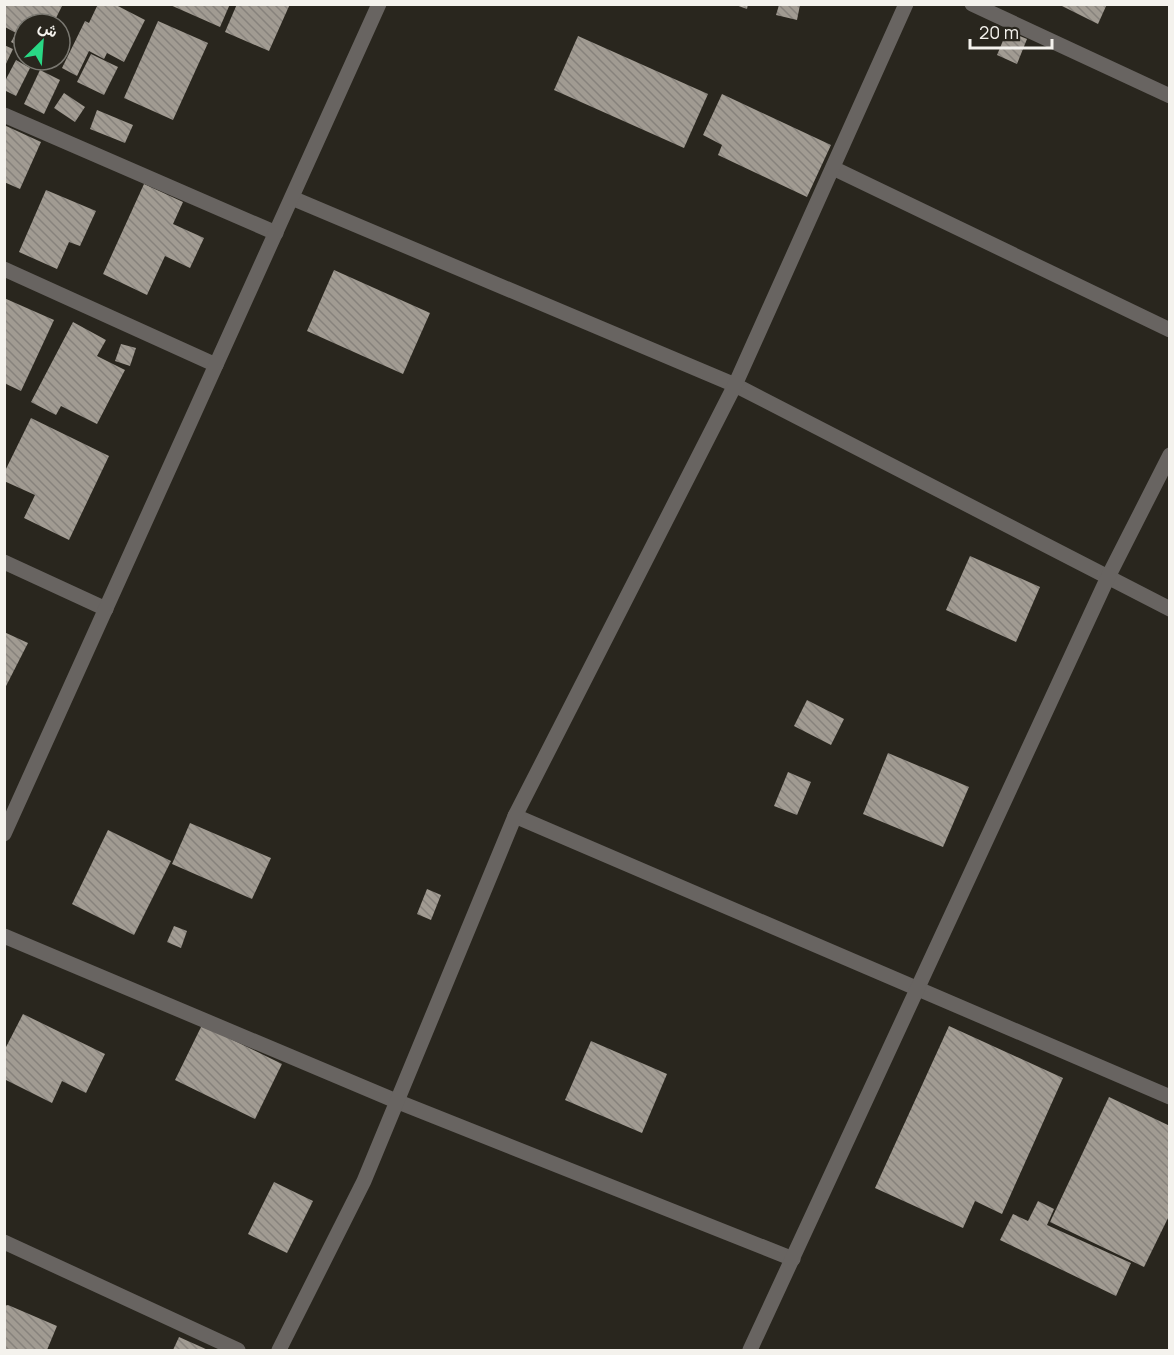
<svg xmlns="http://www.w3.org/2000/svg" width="1174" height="1355" font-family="Manrope,Vazirmatn,sans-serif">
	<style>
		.building { fill: url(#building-back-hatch) }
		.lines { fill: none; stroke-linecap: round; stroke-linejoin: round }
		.minor { stroke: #686461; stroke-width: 15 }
		.tertiary { stroke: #686461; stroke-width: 15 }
	</style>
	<defs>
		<pattern id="building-back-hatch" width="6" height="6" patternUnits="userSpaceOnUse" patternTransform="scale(1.5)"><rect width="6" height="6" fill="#a19b92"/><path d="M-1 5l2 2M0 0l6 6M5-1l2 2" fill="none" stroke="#87827c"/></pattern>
	</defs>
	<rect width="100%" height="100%" fill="#29261e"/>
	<!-- building -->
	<g class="building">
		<polygon points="6,4 63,4 53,24 24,24 24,49 11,42 16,33 5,27"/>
		<polygon points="98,4 114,4 145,20 124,62 107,53 104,59 89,51 77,76 62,68 85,21 89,23"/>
		<polygon points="168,4 230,4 220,27"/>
		<polygon points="237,4 290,4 269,51 225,32"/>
		<polygon points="733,4 748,4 747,9"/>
		<polygon points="1058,4 1107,4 1098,24"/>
		<polygon points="779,5 800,5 797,20 776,15"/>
		<polygon points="158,21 208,43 173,120 124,98"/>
		<polygon points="1007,31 1027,39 1017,64 997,55"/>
		<polygon points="578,36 708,94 684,148 554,90"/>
		<polygon points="4,45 13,49 4,68"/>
		<polygon points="91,54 118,67 104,95 77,82"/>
		<polygon points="16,60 30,68 16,96 4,90 4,83"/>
		<polygon points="40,70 60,80 44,114 24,104"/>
		<polygon points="64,93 85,107 75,122 54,108"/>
		<polygon points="722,94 831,145 807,197 718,155 722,145 703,135"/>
		<polygon points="97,110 133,125 125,143 90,129"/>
		<polygon points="4,125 41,142 20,189 4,182"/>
		<polygon points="144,184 183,202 173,224 204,238 190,268 165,256 147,295 103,274"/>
		<polygon points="46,190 96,211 80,246 69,242 57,269 19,252"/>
		<polygon points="334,270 430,313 403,374 307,331"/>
		<polygon points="4,298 54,320 21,391 4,383"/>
		<polygon points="73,322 106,340 97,356 125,370 97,424 61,406 56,415 31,402"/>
		<polygon points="121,344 136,348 130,366 115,361"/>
		<polygon points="31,418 109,456 69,540 24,518 35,495 4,481 4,473"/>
		<polygon points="970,556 1040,587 1016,642 946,610"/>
		<polygon points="4,632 28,643 4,690"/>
		<polygon points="807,700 844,719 831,745 794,726"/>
		<polygon points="888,753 969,787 943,847 863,814"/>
		<polygon points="788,772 811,782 797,815 774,806"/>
		<polygon points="190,823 271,858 252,899 172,864"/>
		<polygon points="108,830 171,861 134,935 72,904"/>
		<polygon points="427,889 441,895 431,920 417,914"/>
		<polygon points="174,926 187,931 181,948 167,942"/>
		<polygon points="23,1014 105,1054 86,1093 62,1081 52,1103 4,1079 4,1051"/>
		<polygon points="202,1025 282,1064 255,1119 175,1080"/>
		<polygon points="949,1026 1063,1078 1002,1214 975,1201 963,1228 875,1188"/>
		<polygon points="591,1041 667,1074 642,1133 565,1100"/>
		<polygon points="1109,1097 1170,1126 1170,1214 1144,1267 1050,1222"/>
		<polygon points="274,1182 313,1201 287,1253 248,1234"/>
		<polygon points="1038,1201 1054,1209 1047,1225 1131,1263 1116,1296 1000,1240 1013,1214 1028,1221"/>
		<polygon points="8,1305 57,1326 47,1350 4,1350 4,1306"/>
		<polygon points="179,1337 208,1350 173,1350"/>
	</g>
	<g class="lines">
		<!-- minor -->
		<g class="minor">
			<polyline points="972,4 1170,96"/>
			<polyline points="4,115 276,233"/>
			<polyline points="833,168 1170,330"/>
			<polyline points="292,198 735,385 1170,609"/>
			<polyline points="4,269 216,365"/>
			<polyline points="4,562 106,609"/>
			<polyline points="515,816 1170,1097"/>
			<polyline points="4,834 379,4"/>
			<polyline points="4,936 396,1101 793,1259"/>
			<polyline points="279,1350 364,1181 515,816 735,385 906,4"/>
			<polyline points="750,1350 1108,577 1170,455"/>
		</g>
		<!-- tertiary -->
		<polyline class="tertiary" points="4,1242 238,1350"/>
	</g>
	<!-- border -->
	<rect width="1174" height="1355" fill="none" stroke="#f4f2ed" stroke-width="12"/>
	<!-- north arrow -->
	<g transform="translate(42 42) rotate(25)"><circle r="28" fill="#29261e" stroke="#7a7871" stroke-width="1.5"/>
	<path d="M0-4.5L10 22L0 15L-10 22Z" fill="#29d885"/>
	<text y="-9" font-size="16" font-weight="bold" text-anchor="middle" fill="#f4f2ed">ش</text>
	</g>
	<!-- scale -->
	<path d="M970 39v9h82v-9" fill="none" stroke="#f4f2ed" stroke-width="3"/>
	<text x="979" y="39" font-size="18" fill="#f4f2ed" stroke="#29261e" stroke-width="4.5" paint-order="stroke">20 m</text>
</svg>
